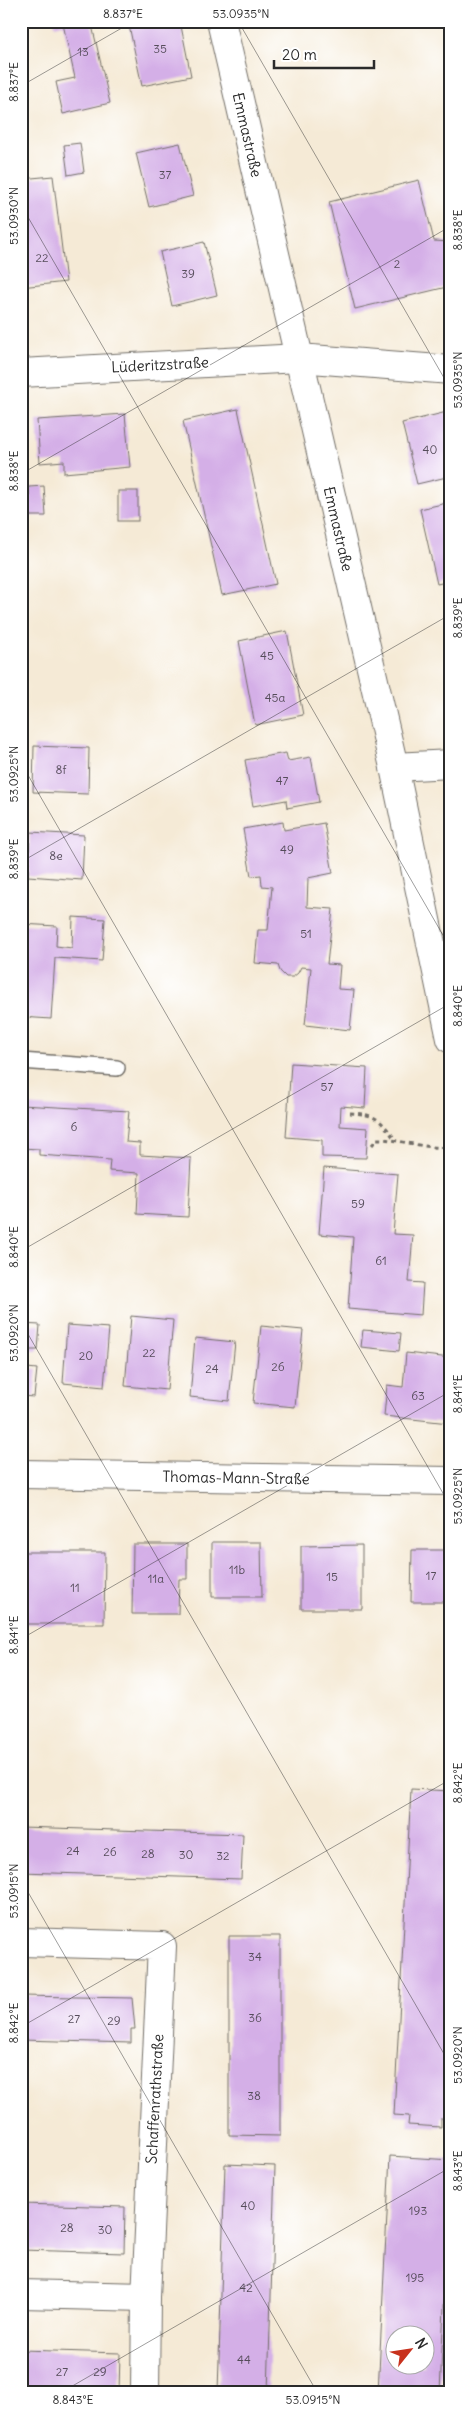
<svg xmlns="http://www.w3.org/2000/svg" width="472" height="2413" font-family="Delius,sans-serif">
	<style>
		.building { fill: #d4afe7; fill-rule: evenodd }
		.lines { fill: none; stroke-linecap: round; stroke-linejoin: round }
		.lane-casing { stroke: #726e67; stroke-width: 18 }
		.street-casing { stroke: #726e67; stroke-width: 30 }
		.path { stroke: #726e67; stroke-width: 3; stroke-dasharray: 4 4; stroke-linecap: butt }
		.lane { stroke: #fff; stroke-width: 15 }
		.street { stroke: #fff; stroke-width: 28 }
		.ticks { fill: none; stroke: #2b2b2b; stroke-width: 1; stroke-opacity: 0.45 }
		.labels { text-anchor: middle; stroke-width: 4; stroke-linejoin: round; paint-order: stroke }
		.number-label { font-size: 12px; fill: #554c5a }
		.street-label { font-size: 15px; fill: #2b2b2b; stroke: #fff }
		.neatline { fill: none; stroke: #2b2b2b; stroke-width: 2 }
		.ticks-label { font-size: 12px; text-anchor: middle; fill: #2b2b2b }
	</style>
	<rect width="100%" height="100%" fill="#fff"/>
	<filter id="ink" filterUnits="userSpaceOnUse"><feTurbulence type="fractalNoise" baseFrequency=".02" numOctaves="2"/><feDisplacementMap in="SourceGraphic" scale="10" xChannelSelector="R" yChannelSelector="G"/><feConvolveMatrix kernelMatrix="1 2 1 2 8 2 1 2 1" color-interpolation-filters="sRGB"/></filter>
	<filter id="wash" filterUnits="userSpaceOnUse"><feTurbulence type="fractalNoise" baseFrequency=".0096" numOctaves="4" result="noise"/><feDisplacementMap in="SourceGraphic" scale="20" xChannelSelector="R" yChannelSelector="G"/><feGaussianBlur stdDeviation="1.12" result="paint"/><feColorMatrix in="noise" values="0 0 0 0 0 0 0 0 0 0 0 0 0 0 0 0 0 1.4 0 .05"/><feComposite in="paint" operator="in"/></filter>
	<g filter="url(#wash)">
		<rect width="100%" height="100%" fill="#f5ead6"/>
		<g id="blocks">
			<!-- building -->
			<g class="building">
				<polygon points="54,21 91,21 110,103 63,114 56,82 75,78 63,24 55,26"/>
				<polygon points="128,21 180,21 191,76 142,86"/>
				<polygon points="80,143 84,172 68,175 64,145"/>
				<polygon points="180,143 193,196 149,207 136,153"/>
				<polygon points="53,176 66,282 21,287 21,179"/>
				<polygon points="419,180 434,241 451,242 451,286 355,309 329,202"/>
				<polygon points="204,242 217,295 172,306 160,252"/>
				<polygon points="238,409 276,584 222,595 183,421"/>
				<polygon points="451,411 451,476 417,484 402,423"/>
				<polygon points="125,414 130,467 64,473 64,461 40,463 37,420"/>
				<polygon points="44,486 46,516 30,516 29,487"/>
				<rect x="118" y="491" width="20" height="30"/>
				<polygon points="451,502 451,581 437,584 420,509"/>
				<polygon points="287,631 303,715 255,725 239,641"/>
				<polygon points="34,746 89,748 88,794 33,792"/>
				<polygon points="286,753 288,761 311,757 319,802 287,808 286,800 253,806 245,760"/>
				<polygon points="283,822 284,830 324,823 333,873 308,878 307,907 333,909 327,964 340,965 338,989 354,990 350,1030 305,1025 311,968 301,967 298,973 293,977 286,977 280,971 278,965 255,963 258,930 268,930 272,887 262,886 261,875 251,876 243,829"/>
				<polygon points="30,832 84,835 82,880 28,876"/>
				<polygon points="73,917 105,919 102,961 55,958 51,1019 21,1017 21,924 57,926 56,946 72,948"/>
				<polygon points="291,1063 367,1068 365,1108 341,1106 340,1126 368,1128 366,1158 322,1157 322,1140 286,1137"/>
				<polygon points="21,1105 129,1111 126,1142 140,1143 140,1155 191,1158 188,1217 137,1214 139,1173 109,1171 110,1160 39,1155 39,1149 21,1148"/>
				<polygon points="324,1168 398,1174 393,1234 413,1235 409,1282 423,1283 421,1315 348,1309 353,1237 319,1234"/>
				<polygon points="131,1316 173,1320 167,1390 125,1386"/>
				<polygon points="21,1324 40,1325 38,1350 28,1350 27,1368 37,1369 34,1397 21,1396"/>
				<polygon points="67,1325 109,1328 104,1387 63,1383"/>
				<polygon points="261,1326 303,1330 295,1407 253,1403"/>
				<polygon points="363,1330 401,1333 399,1351 361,1347"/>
				<polygon points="195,1338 235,1342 229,1401 190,1397"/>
				<polygon points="406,1353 451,1358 449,1423 384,1416 387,1385 403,1387"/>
				<polygon points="212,1542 261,1542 262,1597 212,1597"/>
				<polygon points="133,1544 187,1544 187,1579 179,1579 178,1614 132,1614"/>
				<polygon points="362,1545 362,1609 301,1609 301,1546"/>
				<polygon points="412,1550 451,1550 451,1602 411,1602"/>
				<polygon points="21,1552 105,1552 104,1624 21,1624"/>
				<polygon points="411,1789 451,1791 451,2118 441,2118 441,2127 408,2125 409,2116 394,2115"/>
				<polygon points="21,1827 243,1834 241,1879 21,1872"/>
				<polygon points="229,1936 280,1936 280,2136 229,2135"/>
				<polygon points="21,1996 132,1998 135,2029 131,2029 131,2043 21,2040"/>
				<path d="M390,2156L451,2160L440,2392H378ZM394,2336H424V2366H394Z"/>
				<polygon points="225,2164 275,2166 268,2392 218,2392"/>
				<polygon points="21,2204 125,2207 124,2253 21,2250"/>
				<polygon points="21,2350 120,2353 119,2392 21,2392"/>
			</g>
		</g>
	</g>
	<g filter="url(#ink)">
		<use href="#blocks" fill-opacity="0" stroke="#726e67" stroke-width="1"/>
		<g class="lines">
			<!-- lane casing -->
			<g class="lane-casing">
				<polyline id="lane" points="21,1061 117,1068"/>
			</g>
			<!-- street casing -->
			<g class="street-casing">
				<g id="street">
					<polyline points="221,21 394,767 451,1039"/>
					<polyline points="21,373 299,358 451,370"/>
					<polyline points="394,767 451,764"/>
					<polyline points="21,1474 451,1481"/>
					<polyline points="21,1942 162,1946 146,2297 145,2392"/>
					<polyline points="21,2294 146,2297"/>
				</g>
			</g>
			<!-- path -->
			<g class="path">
				<path d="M350,1113C375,1114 380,1119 394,1138"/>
				<path d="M372,1145L377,1139C402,1139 426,1150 451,1147"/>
			</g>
			<!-- lane -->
			<use href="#lane" class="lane"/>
			<!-- street -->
			<use href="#street" class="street"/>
		</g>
	</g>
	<!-- ticks -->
	<path class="ticks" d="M238,21L451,390M21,86L134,21M21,205L451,949M21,474L451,226M21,763L451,1507M21,862L451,614M21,1251L451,1003M21,1322L451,2066M21,1639L451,1391M21,1880L317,2392M21,2027L451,1779M62,2392L451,2167"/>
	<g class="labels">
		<!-- number labels -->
		<g class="number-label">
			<text x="160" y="53">35</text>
			<text x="83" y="56">13</text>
			<text x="165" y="179">37</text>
			<text x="42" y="262">22</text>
			<text x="397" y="268">2</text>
			<text x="188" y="278">39</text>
			<text x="430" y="454">40</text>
			<text x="267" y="660">45</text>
			<text x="275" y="702">45a</text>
			<text x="61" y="774">8f</text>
			<text x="282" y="785">47</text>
			<text x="287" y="854">49</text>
			<text x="56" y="860">8e</text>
			<text x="306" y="938">51</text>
			<text x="327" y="1091">57</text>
			<text x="74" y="1131">6</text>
			<text x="358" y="1208">59</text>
			<text x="381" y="1265">61</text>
			<text x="149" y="1357">22</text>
			<text x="86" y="1360">20</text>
			<text x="278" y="1371">26</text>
			<text x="212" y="1373">24</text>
			<text x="418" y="1400">63</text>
			<text x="237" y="1574">11b</text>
			<text x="431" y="1580">17</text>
			<text x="332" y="1581">15</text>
			<text x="156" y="1583">11a</text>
			<text x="75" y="1592">11</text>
			<text x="73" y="1855">24</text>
			<text x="110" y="1856">26</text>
			<text x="148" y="1858">28</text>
			<text x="186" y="1859">30</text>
			<text x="223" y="1860">32</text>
			<text x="255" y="1961">34</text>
			<text x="255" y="2022">36</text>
			<text x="74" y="2023">27</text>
			<text x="114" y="2025">29</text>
			<text x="254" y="2100">38</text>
			<text x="248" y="2210">40</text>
			<text x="418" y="2215">193</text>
			<text x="67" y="2232">28</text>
			<text x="105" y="2234">30</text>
			<text x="415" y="2282">195</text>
			<text x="246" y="2292">42</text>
			<text x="244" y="2364">44</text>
			<text x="62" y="2376">27</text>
			<text x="100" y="2376">29</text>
		</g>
		<!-- street labels -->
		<g class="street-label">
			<text transform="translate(247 135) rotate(77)" y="5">Emmastraße</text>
			<text transform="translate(160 365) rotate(-3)" y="5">Lüderitzstraße</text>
			<text transform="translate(338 529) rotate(77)" y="5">Emmastraße</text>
			<text transform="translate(236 1478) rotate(1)" y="5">Thomas-Mann-Straße</text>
			<text transform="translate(155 2099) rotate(-87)" y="5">Schaffenrathstraße</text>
		</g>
	</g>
	<!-- margin -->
	<rect width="472" height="2413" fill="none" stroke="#fff" stroke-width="55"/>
	<!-- north arrow -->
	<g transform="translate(410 2350) rotate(60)"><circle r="24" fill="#ffffff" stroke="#aaaaaa"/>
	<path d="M0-4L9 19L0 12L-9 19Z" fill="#c8321e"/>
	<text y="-8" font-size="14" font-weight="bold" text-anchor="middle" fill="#2b2b2b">N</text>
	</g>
	<!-- scale -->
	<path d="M274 60v8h100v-8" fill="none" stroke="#2b2b2b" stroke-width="2.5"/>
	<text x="282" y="60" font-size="15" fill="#2b2b2b" stroke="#ffffff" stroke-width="4" paint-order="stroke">20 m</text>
	<rect x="28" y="28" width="416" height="2358" class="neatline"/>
	<g class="ticks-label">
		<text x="123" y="18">8.837°E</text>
		<text x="241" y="18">53.0935°N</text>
		<text transform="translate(14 82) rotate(-90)" y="4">8.837°E</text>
		<text transform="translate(14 216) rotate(-90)" y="4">53.0930°N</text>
		<text transform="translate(458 230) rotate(-90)" y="4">8.838°E</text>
		<text transform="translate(458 380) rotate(-90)" y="4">53.0935°N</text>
		<text transform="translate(14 471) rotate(-90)" y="4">8.838°E</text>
		<text transform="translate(458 618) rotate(-90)" y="4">8.839°E</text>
		<text transform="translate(14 774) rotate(-90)" y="4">53.0925°N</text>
		<text transform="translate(14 859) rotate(-90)" y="4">8.839°E</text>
		<text transform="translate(458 1006) rotate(-90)" y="4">8.840°E</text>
		<text transform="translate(14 1247) rotate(-90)" y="4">8.840°E</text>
		<text transform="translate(14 1333) rotate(-90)" y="4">53.0920°N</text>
		<text transform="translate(458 1394) rotate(-90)" y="4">8.841°E</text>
		<text transform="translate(458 1496) rotate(-90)" y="4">53.0925°N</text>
		<text transform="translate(14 1635) rotate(-90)" y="4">8.841°E</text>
		<text transform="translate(458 1783) rotate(-90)" y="4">8.842°E</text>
		<text transform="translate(14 1891) rotate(-90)" y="4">53.0915°N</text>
		<text transform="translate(14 2023) rotate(-90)" y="4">8.842°E</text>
		<text transform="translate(458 2055) rotate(-90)" y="4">53.0920°N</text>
		<text transform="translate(458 2171) rotate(-90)" y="4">8.843°E</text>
		<text x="73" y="2404">8.843°E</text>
		<text x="313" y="2404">53.0915°N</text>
	</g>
</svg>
